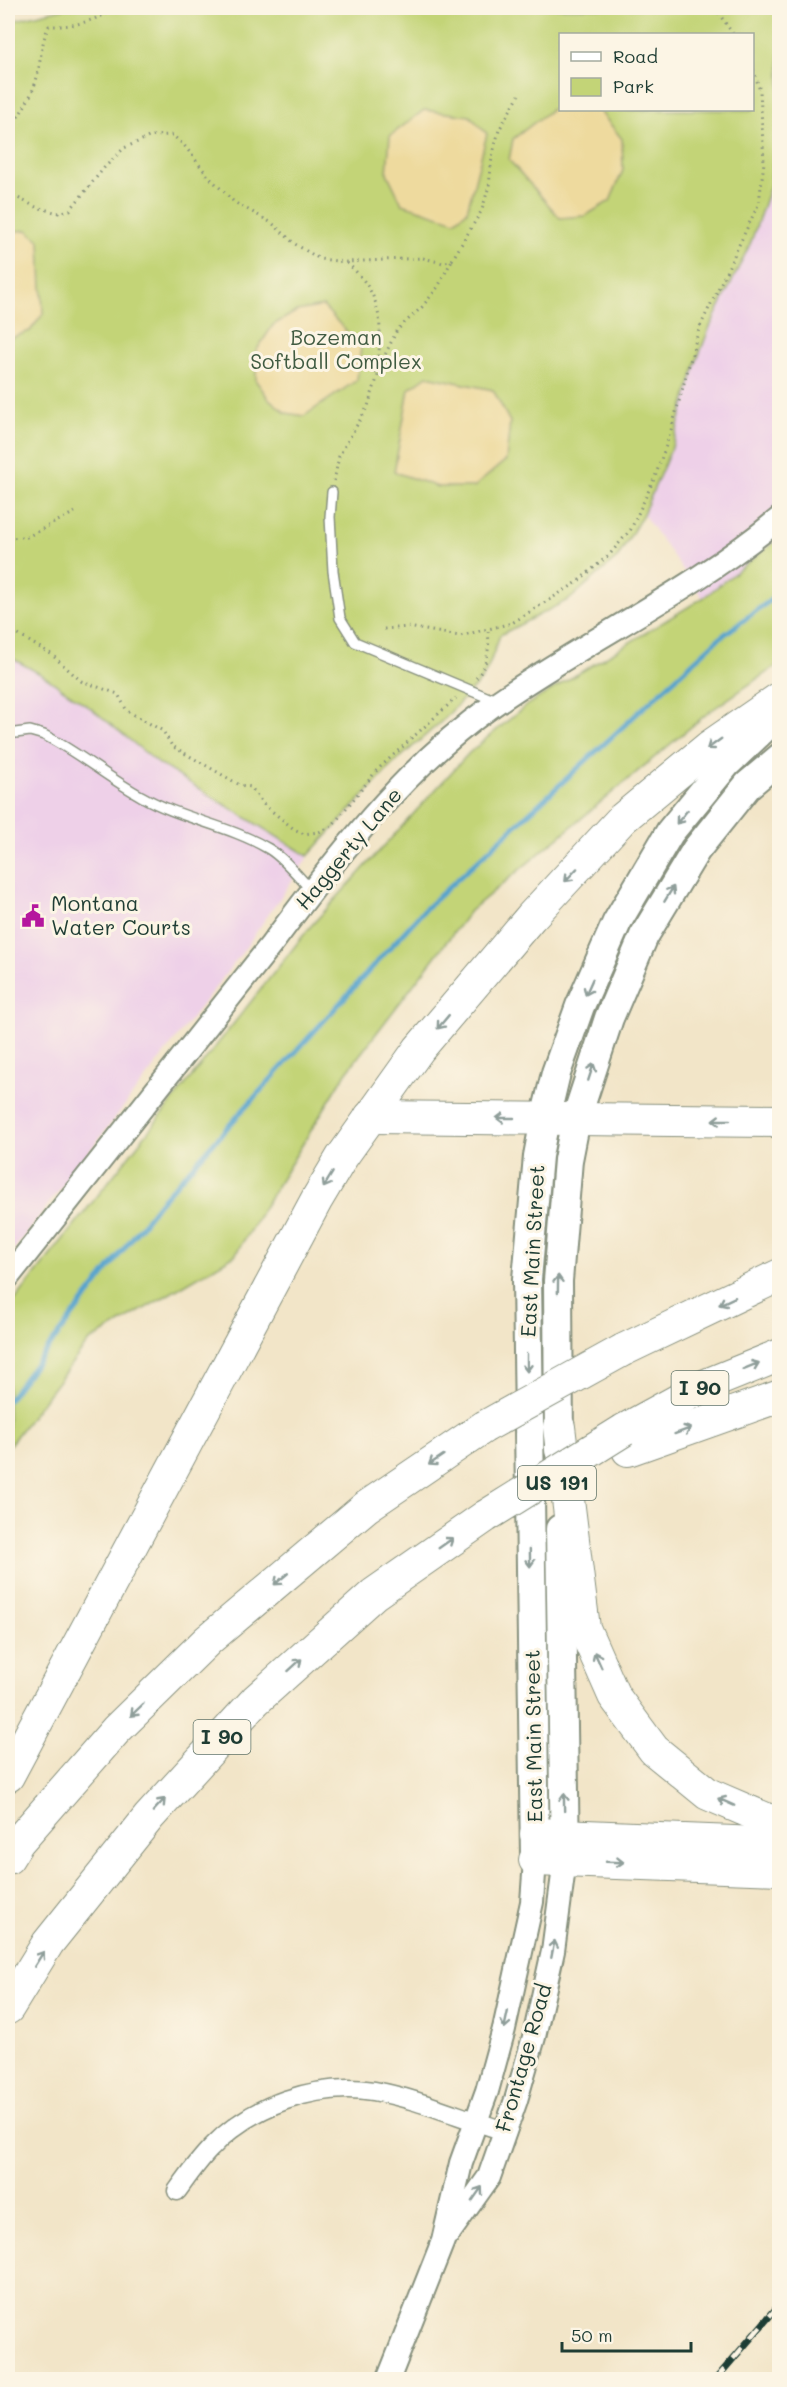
<svg xmlns="http://www.w3.org/2000/svg" width="787" height="2387" font-family="Mali,sans-serif">
	<style>
		.built { fill: #eed0e8 }
		.green { fill: #c3d477; stroke: #718856; stroke-width: 1.5; fill-rule: evenodd }
		.sand { fill: #eeda9e; stroke: #868c69; stroke-width: 1.5 }
		.lines { fill: none; stroke-linecap: round; stroke-linejoin: round }
		.stream { stroke: #54a3ce; stroke-width: 5 }
		.service-casing { stroke: #88917e; stroke-width: 12 }
		.minor-casing { stroke: #88917e; stroke-width: 21 }
		.tertiary-casing { stroke: #88917e; stroke-width: 26 }
		.trunk-casing { stroke: #88917e; stroke-width: 32 }
		.motorway-casing { stroke: #88917e; stroke-width: 34 }
		.path { stroke: #88917e; stroke-width: 3; stroke-dasharray: 1.5 4.5; stroke-linecap: butt }
		.service { stroke: #fff; stroke-width: 9 }
		.minor { stroke: #fff; stroke-width: 18 }
		.tertiary { stroke: #fff; stroke-width: 22 }
		.trunk { stroke: #fff; stroke-width: 28 }
		.motorway { stroke: #fff; stroke-width: 32 }
		.rail-casing { stroke: #1f3d34; stroke-width: 7 }
		.rail { stroke: #fcf5e5; stroke-width: 4.5; stroke-dasharray: 14; stroke-linecap: butt }
		.motorway-bridge-casing { stroke: #88917e; stroke-width: 34; stroke-linecap: butt }
		.motorway-bridge { stroke: #fff; stroke-width: 32 }
		.oneway { stroke: #8f9e9a }
		.labels { text-anchor: middle; stroke-width: 6; stroke-linejoin: round; paint-order: stroke }
		.shield { fill: #fcf5e5; stroke: #617469; stroke-width: 1.5 }
		.shield-label { font-size: 20px; font-weight: bold; fill: #1f3d34 }
		.park-label { font-size: 21px; fill: #405b41; stroke: #fcf5e5 }
		.street-label { font-size: 21px; fill: #1f3d34; stroke: #fcf5e5 }
		.poi-label { font-size: 21px; fill: #1f3d34; stroke: #fcf5e5; text-anchor: start }
	</style>
	<rect width="100%" height="100%" fill="#fcf5e5"/>
	<filter id="ink" filterUnits="userSpaceOnUse"><feTurbulence type="fractalNoise" baseFrequency=".0167" numOctaves="2"/><feDisplacementMap in="SourceGraphic" scale="12" xChannelSelector="R" yChannelSelector="G"/><feConvolveMatrix kernelMatrix="1 2 1 2 8 2 1 2 1" color-interpolation-filters="sRGB"/></filter>
	<filter id="wash" filterUnits="userSpaceOnUse"><feTurbulence type="fractalNoise" baseFrequency=".008" numOctaves="4" result="noise"/><feDisplacementMap in="SourceGraphic" scale="24" xChannelSelector="R" yChannelSelector="G"/><feGaussianBlur stdDeviation="1.35" result="paint"/><feColorMatrix in="noise" values="0 0 0 0 0 0 0 0 0 0 0 0 0 0 0 0 0 1.4 0 .05"/><feComposite in="paint" operator="in"/></filter>
	<g filter="url(#wash)">
		<rect width="100%" height="100%" fill="#f2e5c8"/>
		<!-- built -->
		<g class="built">
			<polygon points="779,111 779,538 703,598 643,514 672,447 697,360 709,329 751,242"/>
			<polygon points="8,656 42,675 92,709 159,764 314,849 241,954 8,1257"/>
		</g>
		<!-- green -->
		<g class="green">
			<path d="M65,8H779L780,111L770,186L751,242L709,329L697,360L672,447L643,514L618,557L570,599L500,635L488,668L482,679L443,720L393,764L308,856L159,764L92,709L42,675L8,656V22ZM560,34H752V110H560Z"/>
			<polygon points="779,538 779,664 709,712 470,911 346,1073 235,1255 88,1342 8,1447 8,1309 310,927 469,753 528,704 703,598"/>
		</g>
		<!-- sand -->
		<g class="sand">
			<polygon points="560,103 560,110 599,110 622,139 623,170 610,201 585,216 560,218 509,160 513,139"/>
			<polygon points="424,110 470,116 487,134 467,211 455,221 402,204 387,173 390,136"/>
			<polygon points="27,230 40,241 43,314 30,331 8,339 8,232"/>
			<polygon points="323,306 361,347 357,380 304,416 286,413 269,399 256,381 256,351 273,325 297,311"/>
			<polygon points="427,376 493,390 510,422 506,460 474,487 438,487 394,472 409,389"/>
		</g>
		<g class="lines">
			<!-- stream -->
			<polyline class="stream" points="8,1400 159,1203 425,909 717,640 780,593"/>
		</g>
	</g>
	<g filter="url(#ink)">
		<g class="lines">
			<!-- service casing -->
			<g class="service-casing">
				<g id="service">
					<polyline points="332,492 330,517 333,571 340,618 355,642 496,701"/>
					<path d="M8,734L30,731L44,735C78,752 108,778 141,796C181,819 229,825 269,849C285,859 298,876 311,890"/>
				</g>
			</g>
			<!-- minor casing -->
			<g class="minor-casing">
				<path id="minor" d="M177,2191C188,2176 198,2161 211,2148C251,2105 316,2082 374,2091C419,2099 461,2118 505,2131"/>
			</g>
			<!-- tertiary casing -->
			<g class="tertiary-casing">
				<g id="tertiary">
					<path d="M8,1277L271,945C335,859 404,768 492,706C586,640 691,592 780,518"/>
					<polyline points="449,2233 489,2177 516,2100 534,2037 553,1951 565,1860"/>
					<polyline points="388,2380 443,2241 461,2163 487,2091 504,2029 532,1902 535,1860"/>
				</g>
			</g>
			<!-- trunk casing -->
			<g class="trunk-casing">
				<g id="trunk">
					<polyline points="559,1450 558,1281 568,1160 576,1119 609,1018 644,936 696,850 748,785 780,758"/>
					<polyline points="560,1529 565,1858"/>
					<polyline points="535,1857 527,1279 538,1156 545,1119 556,1073 580,1006 617,922 670,832 726,764 780,713"/>
				</g>
			</g>
			<!-- motorway casing -->
			<g class="motorway-casing">
				<g id="motorway">
					<polyline points="370,1117 780,1121"/>
					<polyline points="623,1350 780,1275"/>
					<polyline points="559,1427 584,1628 614,1696 654,1750 708,1794 780,1825"/>
					<polyline points="624,1430 706,1385 780,1355"/>
					<polyline points="628,1450 780,1396"/>
					<polyline points="8,1776 317,1199 342,1157 419,1049 531,917 622,819 709,747 780,698"/>
					<polyline points="536,1834 780,1844"/>
					<polyline points="8,1858 18,1842 116,1730 208,1640 366,1507 484,1427"/>
					<polyline points="535,1860 780,1869"/>
					<polyline points="8,2008 48,1943 149,1817 256,1700 374,1594 486,1516"/>
				</g>
			</g>
			<!-- path -->
			<g class="path">
				<polyline points="715,8 733,34"/>
				<path d="M8,132C19,115 32,98 37,77C41,60 41,42 49,26C79,27 93,20 119,8"/>
				<polyline points="8,193 36,207 58,213 70,210 104,168 124,148 151,136 172,135 184,145 208,176 234,202 272,223 295,244 320,259 346,262 423,258 443,263 452,260 482,210 489,186 492,157 499,130 519,95"/>
				<path d="M347,263C385,296 383,328 376,375"/>
				<polyline points="334,481 339,456 368,406 384,357 397,330 422,307 438,287 452,260"/>
				<polyline points="8,538 27,537 75,512"/>
				<polyline points="8,629 51,654 81,681 118,694 127,711 163,731 172,746 240,785 251,787 263,804 294,829 304,834 319,832 332,826 377,770 456,698"/>
				<polyline points="384,629 408,627 460,636 512,623 576,583 610,554 631,529 655,477 670,434 699,329 759,203 764,162 760,91 752,65"/>
				<path d="M476,678C488,666 490,645 488,630"/>
			</g>
			<!-- service -->
			<use href="#service" class="service"/>
			<!-- minor -->
			<use href="#minor" class="minor"/>
			<!-- tertiary -->
			<use href="#tertiary" class="tertiary"/>
			<!-- trunk -->
			<use href="#trunk" class="trunk"/>
			<!-- motorway -->
			<use href="#motorway" class="motorway"/>
			<!-- rail casing -->
			<g class="rail-casing">
				<polyline id="rail" points="715,2380 780,2304"/>
			</g>
			<!-- rail -->
			<use href="#rail" class="rail"/>
			<!-- motorway-bridge casing -->
			<g class="motorway-bridge-casing">
				<g id="motorway-bridge">
					<polyline points="484,1427 623,1350"/>
					<polyline points="486,1516 624,1430"/>
				</g>
			</g>
			<!-- motorway-bridge -->
			<use href="#motorway-bridge" class="motorway-bridge"/>
		</g>
		<!-- one-way arrows -->
		<defs><path id="oneway-shaft" d="M-6 0H5M1.5-3L5.5 0L1.5 3" fill="none" stroke-width="1.6" stroke-linecap="round" stroke-linejoin="round" transform="scale(1.5)"/></defs>
		<g class="oneway">
			<use href="#oneway-shaft" transform="translate(714 744) rotate(144)"/>
			<use href="#oneway-shaft" transform="translate(682 817) rotate(129)"/>
			<use href="#oneway-shaft" transform="translate(571 875) rotate(133)"/>
			<use href="#oneway-shaft" transform="translate(669 894) rotate(-59)"/>
			<use href="#oneway-shaft" transform="translate(589 987) rotate(114)"/>
			<use href="#oneway-shaft" transform="translate(443 1022) rotate(130)"/>
			<use href="#oneway-shaft" transform="translate(591 1072) rotate(-72)"/>
			<use href="#oneway-shaft" transform="translate(505 1118) rotate(-180)"/>
			<use href="#oneway-shaft" transform="translate(721 1120) rotate(-180)"/>
			<use href="#oneway-shaft" transform="translate(328 1180) rotate(121)"/>
			<use href="#oneway-shaft" transform="translate(558 1284) rotate(-89)"/>
			<use href="#oneway-shaft" transform="translate(727 1301) rotate(155)"/>
			<use href="#oneway-shaft" transform="translate(527 1363) rotate(90)"/>
			<use href="#oneway-shaft" transform="translate(751 1366) rotate(-22)"/>
			<use href="#oneway-shaft" transform="translate(683 1431) rotate(-20)"/>
			<use href="#oneway-shaft" transform="translate(436 1460) rotate(146)"/>
			<use href="#oneway-shaft" transform="translate(446 1543) rotate(-35)"/>
			<use href="#oneway-shaft" transform="translate(530 1558) rotate(89)"/>
			<use href="#oneway-shaft" transform="translate(281 1579) rotate(140)"/>
			<use href="#oneway-shaft" transform="translate(598 1660) rotate(-114)"/>
			<use href="#oneway-shaft" transform="translate(295 1665) rotate(-42)"/>
			<use href="#oneway-shaft" transform="translate(137 1710) rotate(136)"/>
			<use href="#oneway-shaft" transform="translate(564 1802) rotate(-91)"/>
			<use href="#oneway-shaft" transform="translate(726 1802) rotate(-156)"/>
			<use href="#oneway-shaft" transform="translate(159 1805) rotate(-47)"/>
			<use href="#oneway-shaft" transform="translate(615 1862) rotate(2)"/>
			<use href="#oneway-shaft" transform="translate(553 1949) rotate(-79)"/>
			<use href="#oneway-shaft" transform="translate(39 1959) rotate(-58)"/>
			<use href="#oneway-shaft" transform="translate(506 2020) rotate(102)"/>
			<use href="#oneway-shaft" transform="translate(477 2194) rotate(-55)"/>
		</g>
	</g>
	<!-- icons -->
	<defs>
		<g id="civic-bare" transform="scale(1.8)"><path d="M-.6-6.5H3V-4.5H.6V-3L4-1V1h2V6H-6V1h2V-1L-.6-3ZM-1.2 2.5V6h2.4V2.5Z" fill="#b5179e" stroke="#fcf5e5" stroke-width="2.5" paint-order="stroke"/></g>
	</defs>
	<g fill-rule="evenodd">
		<use href="#civic-bare" x="33" y="916"/>
	</g>
	<g class="labels">
		<!-- shield labels -->
		<g class="shield">
			<rect x="671.5" y="1371" width="57" height="34" rx="4.5"/>
			<rect x="518" y="1466" width="78" height="34" rx="4.5"/>
			<rect x="193.5" y="1720" width="57" height="34" rx="4.5"/>
		</g>
		<g class="shield-label">
			<text x="700" y="1395">I 90</text>
			<text x="557" y="1490">US 191</text>
			<text x="222" y="1744">I 90</text>
		</g>
		<!-- park labels -->
		<g class="park-label">
			<text x="336" y="345">Bozeman<tspan x="336" dy="24">Softball Complex</tspan></text>
		</g>
		<!-- street labels -->
		<g class="street-label">
			<text transform="translate(349 849) rotate(-50)" y="7">Haggerty Lane</text>
			<text transform="translate(533 1251) rotate(-87)" y="7">East Main Street</text>
			<text transform="translate(534 1736) rotate(-91)" y="7">East Main Street</text>
			<text transform="translate(524 2058) rotate(-74)" y="7">Frontage Road</text>
		</g>
		<!-- poi labels -->
		<g class="poi-label">
			<text x="51" y="911">Montana<tspan x="51" dy="24">Water Courts</tspan></text>
		</g>
	</g>
	<!-- margin -->
	<rect width="787" height="2387" fill="none" stroke="#fcf5e5" stroke-width="30"/>
	<!-- legend -->
	<rect x="559" y="33" width="195" height="78" fill="#fcf5e5" stroke="#a4ab9e" stroke-width="1.5"/>
	<rect x="571" y="52" width="30" height="9" fill="#ffffff" stroke="#a4ab9e" stroke-width="1.5"/>
	<text x="613" y="63" font-size="18" fill="#1f3d34">Road</text>
	<rect x="571" y="78" width="30" height="18" fill="#c3d477" stroke="#a4ab9e" stroke-width="1.5"/>
	<text x="613" y="93" font-size="18" fill="#1f3d34">Park</text>
	<!-- scale -->
	<path d="M562 2342v9h129v-9" fill="none" stroke="#1f3d34" stroke-width="3"/>
	<text x="571" y="2342" font-size="18" fill="#1f3d34" stroke="#fcf5e5" stroke-width="4.5" paint-order="stroke">50 m</text>
</svg>
